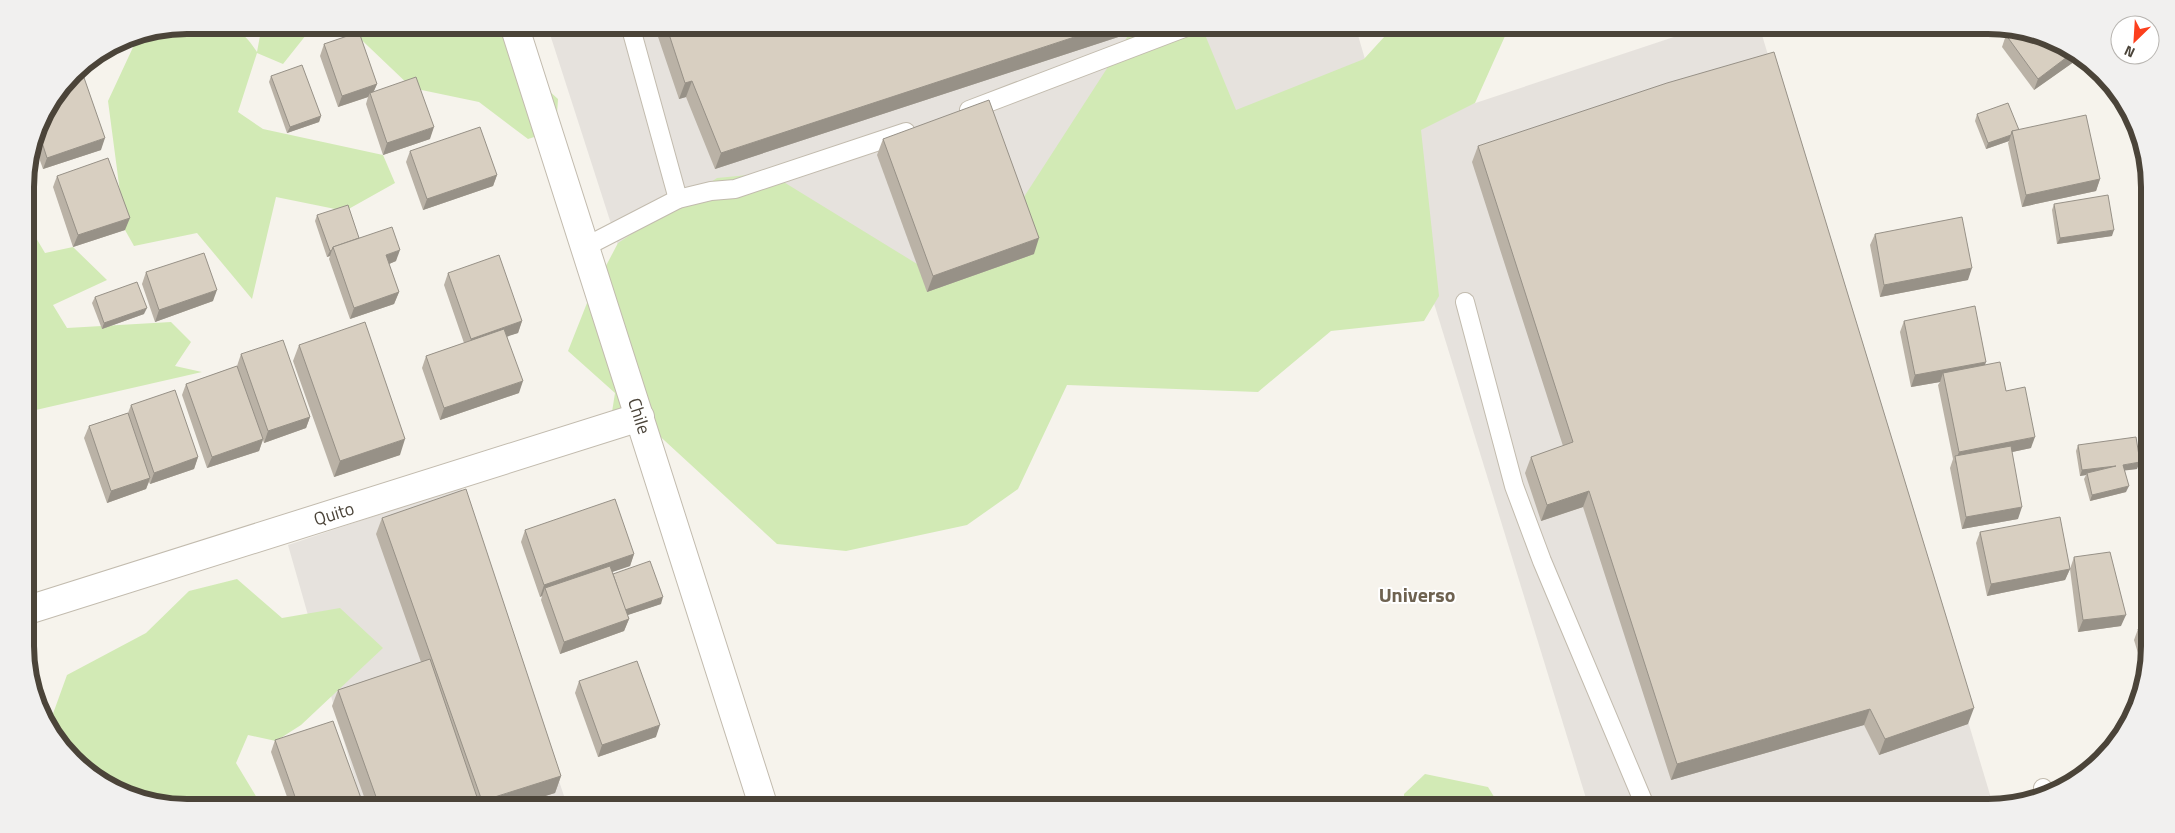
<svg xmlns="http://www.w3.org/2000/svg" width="2175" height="833" font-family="'Titillium Web',sans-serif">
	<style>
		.industrial { fill: #e6e2dd }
		.green { fill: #d2eab5 }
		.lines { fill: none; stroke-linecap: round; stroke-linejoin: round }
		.service-casing { stroke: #c2bbae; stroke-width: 20 }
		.minor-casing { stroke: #c2bbae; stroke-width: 30 }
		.service { stroke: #fff; stroke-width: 18 }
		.minor { stroke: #fff; stroke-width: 28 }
		.wall { fill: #bab2a6 }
		.shaded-wall { fill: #979187 }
		.building { fill: #d8cfc1; stroke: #979187 }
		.labels { text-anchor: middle; stroke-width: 4; stroke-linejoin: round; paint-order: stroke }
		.street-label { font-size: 18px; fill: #4b4439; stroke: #fff }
		.quarter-label { font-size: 20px; font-weight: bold; fill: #6e6250; stroke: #fff }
		.rim { fill: none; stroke: #4b4439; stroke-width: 6 }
	</style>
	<rect width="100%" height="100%" fill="#f6f3ec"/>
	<!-- industrial -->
	<g class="industrial">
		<polygon points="547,25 1355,25 1386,131 662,382"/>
		<polygon points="1710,25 1759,25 1994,808 1589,808 1382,134"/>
		<polygon points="461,487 568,808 363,808 288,545"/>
	</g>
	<!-- green -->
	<g class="green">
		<path d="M187,25C221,25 237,20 257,52L262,25H314L283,64L257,53L238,112L263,129L383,155L395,183L345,211L276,197L252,299L197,233L134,246L125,230L108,101L135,43L152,32Z"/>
		<polygon points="343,25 510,25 508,54 558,99 556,130 528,139 479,102 412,88 348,27"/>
		<polygon points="1135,25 1201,25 1236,110 1364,59 1395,25 1510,25 1475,103 1421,130 1439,296 1424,321 1331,331 1258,392 1067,385 1018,489 967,525 846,551 777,544 640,418 612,412 615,393 568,351 589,298 618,243 717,178 769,173 922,267 978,268"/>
		<polygon points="26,221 45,253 73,247 107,280 53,305 67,328 171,322 191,342 175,366 202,372 27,412"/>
		<polygon points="237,579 282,618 340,608 383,648 301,725 276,741 248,735 236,763 263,808 187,808 135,799 65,753 50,722 67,675 146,633 189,591"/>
		<polygon points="1425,774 1488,787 1501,808 1404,808 1404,794"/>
	</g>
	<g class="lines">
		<!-- service casing -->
		<g class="service-casing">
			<g id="service">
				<polyline points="630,25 678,199"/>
				<polyline points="969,110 1192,25"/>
				<polyline points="585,247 678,199 711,191 735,189 906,132"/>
				<polyline points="1465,302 1514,486 1542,561 1646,808"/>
				<polyline points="2043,788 2046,797"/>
			</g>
		</g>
		<!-- minor casing -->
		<g class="minor-casing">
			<g id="minor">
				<polyline points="514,25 764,808"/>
				<polyline points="28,610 640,417"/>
			</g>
		</g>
		<!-- service -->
		<use href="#service" class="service"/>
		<!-- minor -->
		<use href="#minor" class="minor"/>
	</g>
	<!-- wall -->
	<g class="wall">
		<polygon points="654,25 1155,25 715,169 686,97 679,99"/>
		<polygon points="2040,34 2078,59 2034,90 2002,47 2006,35"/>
		<polygon points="324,44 377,84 374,91 430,139 383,155 366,104 368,97 338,107 320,56"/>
		<polygon points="271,76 321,116 319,122 287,133 269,82"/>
		<polygon points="1977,114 2019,130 2100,179 2096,191 2022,207 2008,143 2009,141 1986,149 1975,121"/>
		<polygon points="42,115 101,150 43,169 34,144"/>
		<polygon points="883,139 1034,254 927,292 877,155"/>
		<polygon points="1478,146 1968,724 1879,755 1864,725 1671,780 1583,507 1541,521 1525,473 1531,457 1563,446 1472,162"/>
		<polygon points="410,151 497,175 493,186 423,210 406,162"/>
		<polygon points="57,176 125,230 73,247 53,187"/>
		<polygon points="2054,204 2112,236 2057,244 2052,210"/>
		<polygon points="317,215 359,238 396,261 389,264 399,292 394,304 350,319 329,259 330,256 327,257 315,221"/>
		<polygon points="1875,234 1968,280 1880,297 1870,245"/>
		<polygon points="146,272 213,301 155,322 142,284"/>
		<polygon points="448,273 522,321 518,333 507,336 519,393 440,420 422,368 426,356 464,343 444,285"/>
		<polygon points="95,297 144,314 102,329 92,303"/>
		<polygon points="1904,321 1985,365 2006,391 2031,448 2012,452 2018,519 1962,529 1950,468 1953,459 1938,385 1940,382 1911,387 1900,332"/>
		<polygon points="299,345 400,455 334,477 293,361"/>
		<polygon points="241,354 310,417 306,428 264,443 263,440 259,451 207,468 182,395 186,384 237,366"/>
		<polygon points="2149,404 2149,470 2145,471 2138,417 2142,405"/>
		<polygon points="131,405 198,457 194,469 150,484 149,482 146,489 107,503 84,438 89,426 128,413"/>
		<polygon points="2078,445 2137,469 2125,470 2126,492 2090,501 2084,479 2086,475 2080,476 2076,451"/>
		<polygon points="382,518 561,776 555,793 506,808 368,808 332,706 338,690 421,662 376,534"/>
		<polygon points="525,530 634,554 630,566 612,572 613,574 661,604 627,615 629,619 624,631 560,654 541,600 542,596 540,597 521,542"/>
		<polygon points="1980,532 2070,569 2065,580 1987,596 1976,543"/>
		<polygon points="2074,557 2121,626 2078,632 2070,569"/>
		<polygon points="2138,629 2150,646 2145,676 2134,640"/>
		<polygon points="579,681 656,737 598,757 575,693"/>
		<polygon points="275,740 359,808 291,808 271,752"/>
	</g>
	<!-- shaded-wall -->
	<g class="shaded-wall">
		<polygon points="1111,25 1155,25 715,169 721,153"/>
		<polygon points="2071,54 2078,59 2034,90 2038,79"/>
		<polygon points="692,81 686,97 679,99 685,83"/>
		<polygon points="377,84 372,95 370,93 368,97 338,107 342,96"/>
		<polygon points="321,116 319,122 287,133 290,127"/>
		<polygon points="434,127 430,139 383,155 387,143"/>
		<polygon points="2011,135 2009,141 1986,149 1988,143"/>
		<polygon points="105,138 101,150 43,169 47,158"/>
		<polygon points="497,175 493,186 423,210 427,199"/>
		<polygon points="2100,179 2096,191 2022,207 2026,195"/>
		<polygon points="130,218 125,230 73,247 78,235"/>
		<polygon points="2114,230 2112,236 2057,244 2060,238"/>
		<polygon points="1039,238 1034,254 927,292 933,276"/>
		<polygon points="332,250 330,256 327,257 330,251"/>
		<polygon points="400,250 396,261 382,267 386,255"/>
		<polygon points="1972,268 1968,280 1880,297 1884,285"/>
		<polygon points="217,290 213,301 155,322 159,310"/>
		<polygon points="399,292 394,304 350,319 354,308"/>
		<polygon points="147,308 144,314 102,329 104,323"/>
		<polygon points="522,321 518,333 467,350 471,339"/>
		<polygon points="1986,362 1982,374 1943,373 1940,382 1911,387 1915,375"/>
		<polygon points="523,381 519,393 440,420 444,408"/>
		<polygon points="310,417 306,428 264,443 268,431"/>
		<polygon points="2035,437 2031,448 1956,464 1955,461 1959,452"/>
		<polygon points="263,439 259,451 207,468 212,457"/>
		<polygon points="405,439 400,455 334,477 340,461"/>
		<polygon points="198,457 194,469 150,484 154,473"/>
		<polygon points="2149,459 2149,470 2145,471"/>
		<polygon points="2140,462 2137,469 2121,471 2123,465"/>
		<polygon points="2116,466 2087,473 2086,475 2080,476 2082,470"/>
		<polygon points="150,478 146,489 107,503 111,491"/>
		<polygon points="2129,486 2126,492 2090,501 2092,495"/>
		<polygon points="1589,491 1583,507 1541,521 1547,505"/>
		<polygon points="2022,507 2018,519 1962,529 1966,517"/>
		<polygon points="634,554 630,566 547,594 545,588 542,596 540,597 544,585"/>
		<polygon points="2070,569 2065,580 1987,596 1991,584"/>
		<polygon points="663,597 661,604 622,617 625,610"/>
		<polygon points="2126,615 2121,626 2078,632 2083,620"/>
		<polygon points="629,619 624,631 560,654 564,642"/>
		<polygon points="1974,708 1968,724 1879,755 1885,739"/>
		<polygon points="1870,709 1864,725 1671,780 1677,764"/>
		<polygon points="660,725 656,737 598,757 602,745"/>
		<polygon points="561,776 555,793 506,808 479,808 482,801"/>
		<polygon points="362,801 359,808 341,808"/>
		<polygon points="479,803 477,808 452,808"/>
	</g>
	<!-- building -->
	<g class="building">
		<polygon points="666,25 1111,25 721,153 692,81 685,83"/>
		<polygon points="2014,29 2040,34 2071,54 2038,79 2006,35"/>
		<polygon points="359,32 377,84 342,96 324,44"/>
		<polygon points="1774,52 1974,708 1885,739 1870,709 1677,764 1589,491 1547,505 1531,457 1573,442 1478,146 1667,83"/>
		<polygon points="302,65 321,116 290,127 271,76"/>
		<polygon points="81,69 105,138 47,158 38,130 42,115 76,71"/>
		<polygon points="416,77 434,127 387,143 370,93"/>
		<polygon points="989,100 1039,238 933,276 883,139"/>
		<polygon points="2008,103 2019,130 2012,131 2011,135 1988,143 1977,114"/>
		<polygon points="2086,115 2100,179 2026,195 2012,131"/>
		<polygon points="480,127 497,175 427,199 410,151"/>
		<polygon points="108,158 130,218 78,235 57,176"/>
		<polygon points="2108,195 2114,230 2060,238 2054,204"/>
		<polygon points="348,205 359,238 333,247 332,250 330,251 317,215"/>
		<polygon points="1962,217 1972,268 1884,285 1875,234"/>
		<polygon points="392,227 400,250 386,255 399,292 354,308 333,247"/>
		<polygon points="204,253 217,290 159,310 146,272"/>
		<polygon points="499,255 522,321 471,339 448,273"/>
		<polygon points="137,282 147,308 104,323 95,297"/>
		<polygon points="1975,306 1986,362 1915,375 1904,321"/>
		<polygon points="365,322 405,439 340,461 299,345"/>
		<polygon points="504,329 523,381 444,408 426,356"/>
		<polygon points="283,340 310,417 268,431 241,354"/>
		<polygon points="2000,362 2006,391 2025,387 2035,437 1959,452 1943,373"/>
		<polygon points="237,366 263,439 212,457 186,384"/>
		<polygon points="175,390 198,457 154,473 131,405"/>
		<polygon points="2149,404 2149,459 2142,405"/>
		<polygon points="128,413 150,478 111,491 89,426"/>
		<polygon points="2136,437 2140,462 2123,465 2129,486 2092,495 2087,473 2116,466 2082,470 2078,445"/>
		<polygon points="2011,446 2022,507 1966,517 1955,456"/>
		<polygon points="466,489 561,776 482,801 382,518"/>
		<polygon points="615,499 634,554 544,585 525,530"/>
		<polygon points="2060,517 2070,569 1991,584 1980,532"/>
		<polygon points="2110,552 2126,615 2083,620 2074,557"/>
		<polygon points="650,561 663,597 625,610 613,574"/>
		<polygon points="610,566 629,619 564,642 545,588"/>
		<polygon points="2150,626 2150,646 2148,659 2138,629"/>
		<polygon points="430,659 479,803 452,808 380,808 338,690"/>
		<polygon points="637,661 660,725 602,745 579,681"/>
		<polygon points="333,721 362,801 341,808 299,808 275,740"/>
	</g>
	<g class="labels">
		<!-- street labels -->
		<g class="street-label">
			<text transform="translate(639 416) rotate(72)" y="6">Chile</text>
			<text transform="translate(334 514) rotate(-17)" y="6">Quito</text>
		</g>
		<!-- quarter labels -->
		<g class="quarter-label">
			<text x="1417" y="602">Universo</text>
		</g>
	</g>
	<!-- crop -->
	<path d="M0 0H2175V833H0ZM187 34H1988A153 153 0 0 1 2141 187V646A153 153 0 0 1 1988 799H187A153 153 0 0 1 34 646V187A153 153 0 0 1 187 34Z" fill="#f1f0ef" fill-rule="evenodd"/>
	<path class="rim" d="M187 34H1988A153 153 0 0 1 2141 187V646A153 153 0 0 1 1988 799H187A153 153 0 0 1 34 646V187A153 153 0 0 1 187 34Z"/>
	<!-- north arrow -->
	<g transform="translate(2135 40) rotate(205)"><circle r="24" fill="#ffffff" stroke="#b7b4b0"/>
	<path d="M0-4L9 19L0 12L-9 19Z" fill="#fc3f1d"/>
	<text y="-8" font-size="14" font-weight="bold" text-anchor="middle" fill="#4b4439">N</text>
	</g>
</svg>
